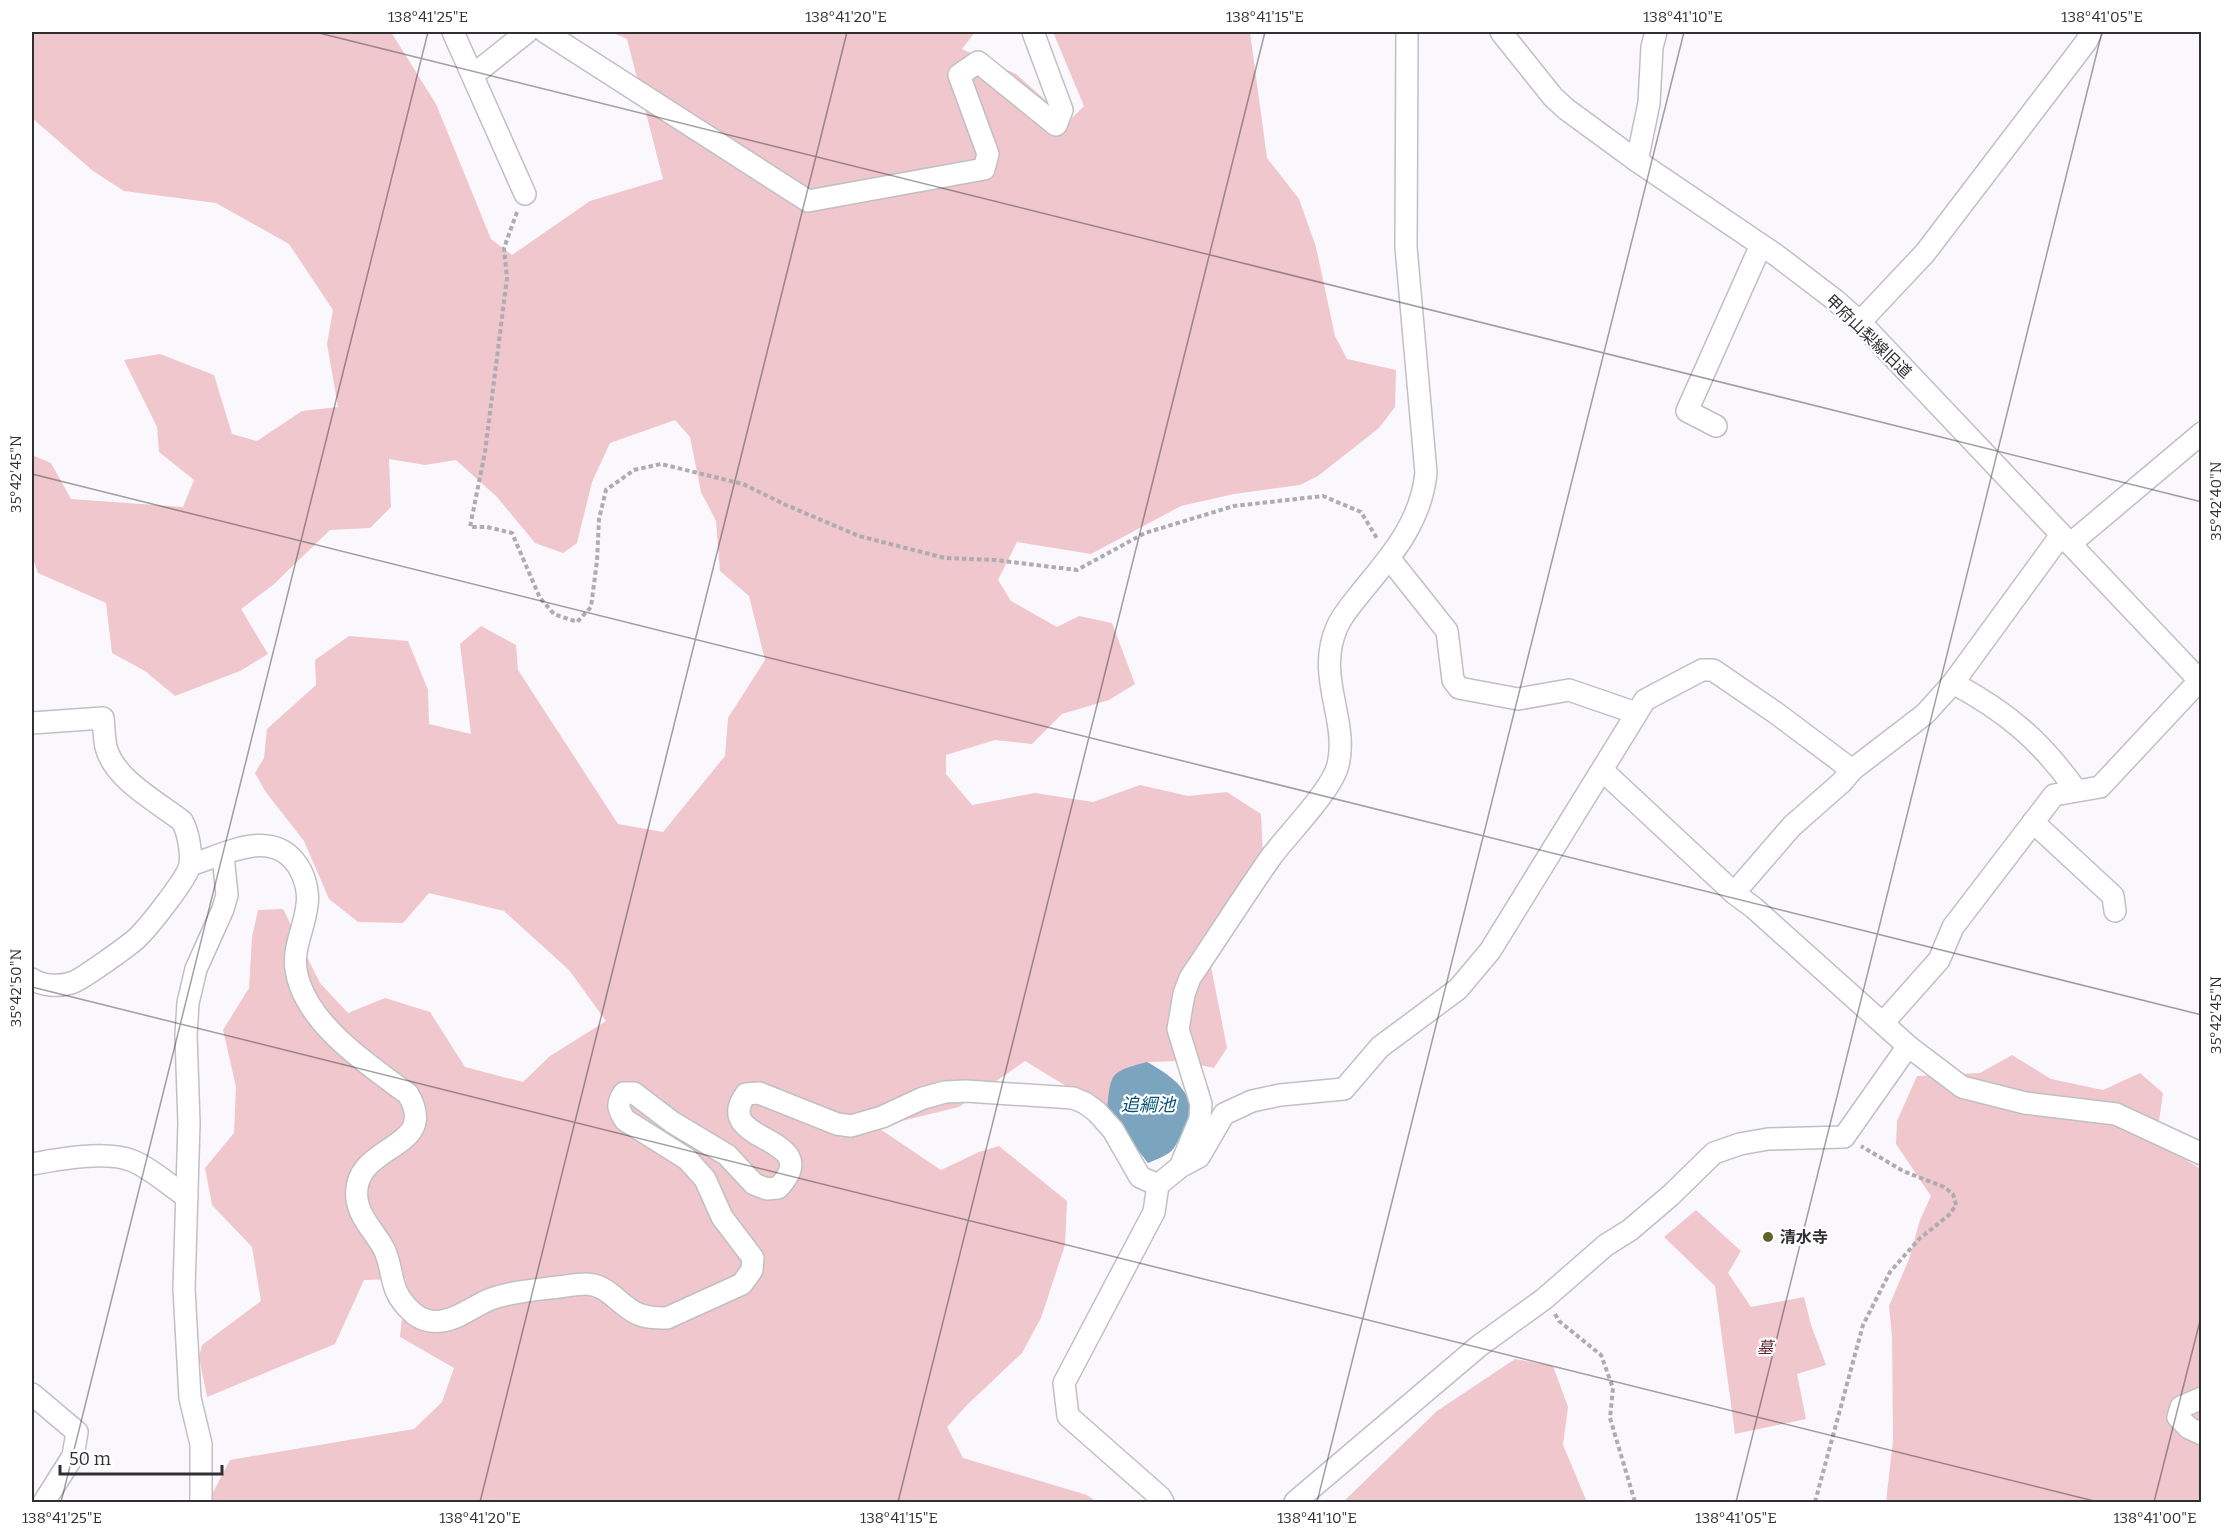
<svg xmlns="http://www.w3.org/2000/svg" width="2233" height="1534" font-family="Bitter,'Noto Sans JP',serif">
	<style>
		.green { fill: #f0c7cc }
		.water { fill: #7ba5bf }
		.lines { fill: none; stroke-linecap: round; stroke-linejoin: round }
		.minor-casing { stroke: #c1bfc4; stroke-width: 24 }
		.path { stroke: #aeacb0; stroke-width: 4; stroke-dasharray: 4.5 3; stroke-linecap: butt }
		.minor { stroke: #fff; stroke-width: 21 }
		.ticks { fill: none; stroke: #302f31; stroke-width: 1.5; stroke-opacity: 0.45 }
		.poi-dot { fill: #60612e; stroke: #fff; stroke-width: 2 }
		.labels { text-anchor: middle; stroke-width: 4.5; stroke-linejoin: round; paint-order: stroke }
		.street-label { font-size: 16px; fill: #302f31; stroke: #fff }
		.poi-label { font-size: 16px; font-weight: bold; fill: #302f31; stroke: #fff; text-anchor: start }
		.park-label { font-size: 16px; font-style: italic; fill: #662835; stroke: #fff }
		.water-label { font-size: 18px; font-style: italic; fill: #015377; stroke: #fff }
		.neatline { fill: none; stroke: #302f31; stroke-width: 2 }
		.ticks-label { font-size: 15px; text-anchor: middle; fill: #302f31 }
	</style>
	<rect width="100%" height="100%" fill="#faf8fd"/>
	<!-- green -->
	<g class="green">
		<polygon points="32,32 391,32 436,104 491,239 512,255 590,201 663,179 627,39 611,32 975,32 962,49 1016,74 1069,121 1084,106 1053,32 1250,32 1267,158 1299,199 1316,247 1335,336 1347,359 1396,370 1395,407 1379,428 1318,476 1300,485 1234,494 1181,506 1091,554 1017,542 998,580 1011,601 1057,627 1079,616 1112,623 1135,684 1109,700 1062,714 1032,744 995,740 946,755 946,774 972,805 1035,793 1093,802 1140,785 1188,796 1227,792 1261,814 1263,856 1207,946 1227,1048 1214,1068 1181,1061 1147,1062 1107,1111 1025,1061 959,1107 877,1127 941,1170 979,1152 999,1146 1067,1201 1065,1245 1041,1318 1022,1353 967,1405 947,1427 963,1458 1087,1495 1097,1502 208,1502 230,1460 414,1429 442,1402 454,1368 400,1337 406,1279 364,1280 335,1344 207,1397 199,1357 202,1345 261,1301 252,1247 212,1205 205,1168 234,1133 236,1087 223,1030 249,988 252,937 258,910 283,909 320,983 348,1013 385,998 430,1012 465,1067 523,1082 550,1056 606,1021 569,970 504,911 429,893 403,923 358,922 329,899 304,841 265,791 255,773 264,758 267,729 316,685 315,660 349,636 408,641 428,690 429,724 471,734 460,644 481,626 516,645 518,670 618,824 663,832 725,756 728,718 765,660 749,596 720,571 716,521 701,492 690,437 675,420 610,443 592,482 577,543 563,553 535,543 497,497 456,460 425,465 389,459 391,507 370,528 330,530 273,585 241,609 268,654 240,671 175,696 145,671 112,653 106,603 38,573 32,556 32,455 51,463 71,499 183,507 194,480 159,452 157,427 124,360 160,354 214,375 232,434 257,441 302,411 338,407 327,344 333,310 289,244 216,203 124,191 93,171 32,118"/>
		<polygon points="2012,1055 2051,1079 2103,1090 2140,1073 2163,1093 2156,1142 2201,1169 2201,1502 1886,1502 1893,1440 1892,1337 1889,1306 1909,1259 1920,1220 1931,1196 1896,1144 1897,1121 1917,1076 1980,1073"/>
		<polygon points="1696,1210 1741,1251 1728,1273 1751,1307 1804,1297 1811,1325 1826,1365 1797,1374 1806,1419 1735,1434 1715,1286 1664,1237"/>
		<polygon points="1515,1359 1553,1366 1568,1407 1563,1445 1587,1502 1343,1502 1437,1411"/>
	</g>
	<!-- water -->
	<path class="water" d="M1147,1062C1176,1078 1204,1099 1182,1134C1178,1140 1175,1149 1169,1153C1163,1157 1155,1160 1148,1163L1107,1111C1111,1073 1109,1072 1147,1062Z"/>
	<g class="lines">
		<!-- minor casing -->
		<g class="minor-casing">
			<g id="minor">
				<polyline points="453,32 525,194"/>
				<polyline points="545,32 808,201 984,169 988,154 959,75 978,62 1056,125 1062,110 1033,32"/>
				<polyline points="1501,32 1553,97 1566,109 1637,161 1776,255 1835,300 1860,322 2202,683"/>
				<polyline points="473,75 527,32"/>
				<polyline points="1637,161 1649,103 1652,47 1656,32"/>
				<polyline points="1860,322 1925,253 2086,42 2091,32"/>
				<polyline points="1716,426 1687,411 1761,245"/>
				<polyline points="2070,544 2202,433"/>
				<polyline points="1389,558 1447,631 1453,680 1459,688 1518,699 1569,690 1636,713"/>
				<path d="M1953,683C2007,712 2040,740 2076,790"/>
				<path d="M32,723L103,718C104,727 104,738 106,747C114,779 156,801 182,821C188,831 192,853 190,865C187,879 147,929 136,939C128,946 80,981 71,983C58,987 43,986 32,979"/>
				<polyline points="2033,822 2113,896 2115,911"/>
				<path d="M190,865C225,855 272,826 298,866C305,877 309,892 307,905C303,937 288,952 300,985C316,1030 370,1066 408,1094C442,1152 350,1142 357,1199C359,1218 377,1234 385,1251C395,1275 388,1290 412,1312C419,1319 431,1323 442,1321C459,1319 475,1305 491,1299C513,1291 536,1290 558,1287C567,1286 577,1284 586,1284C607,1284 618,1304 636,1313C645,1318 656,1318 667,1318L742,1284L752,1270L753,1258L722,1217L705,1179L687,1159L625,1120C618,1109 616,1104 624,1093H634L672,1122L727,1155L754,1184L767,1189L778,1188C829,1135 709,1144 746,1094L759,1093L837,1124L851,1126L882,1117L923,1098L945,1092L966,1091L1073,1098L1085,1103L1097,1112L1113,1130L1140,1177L1158,1185"/>
				<polyline points="1734,893 1792,826 1842,782 1852,770 1925,714 1953,683 2061,535"/>
				<polyline points="1883,1023 1939,960 1953,927 2054,795 2100,787 2199,681"/>
				<polyline points="1908,1046 1962,1087 2025,1103 2116,1114 2202,1154"/>
				<path d="M32,1164C59,1159 107,1150 133,1161C152,1169 170,1186 187,1197"/>
				<path d="M1180,1167L1200,1119L1201,1104L1178,1029L1184,994L1190,978C1217,938 1243,897 1271,857C1288,834 1332,790 1338,765C1349,719 1315,677 1337,627C1343,613 1354,602 1363,590C1393,554 1421,521 1426,473L1406,247L1407,32"/>
				<polyline points="32,1394 77,1432 73,1456 44,1502"/>
				<polyline points="2202,1398 2181,1407 2178,1417 2189,1428 2202,1434"/>
				<polyline points="201,1502 201,1444 190,1398 184,1289 189,1123 186,1036 188,1003 196,969 223,909 227,895 223,855"/>
				<polyline points="1163,1502 1160,1497 1068,1416 1064,1383 1154,1212 1158,1185 1180,1167 1199,1157 1224,1114 1252,1101 1280,1095 1344,1089 1380,1047 1458,989 1490,951 1645,700 1702,670 1713,670 1776,713 1852,770"/>
				<polyline points="1295,1502 1479,1346 1544,1299 1606,1245 1630,1230 1671,1195 1714,1153 1740,1144 1768,1139 1844,1137 1908,1046 1754,908 1734,893 1602,770"/>
			</g>
		</g>
		<!-- path -->
		<g class="path">
			<polyline points="517,212 504,248 507,278 485,452 470,527 487,527 512,533 540,598 554,614 577,622 591,607 597,561 599,519 606,490 634,470 661,464 743,484 786,505 859,536 945,558 995,560 1077,570 1145,533 1234,506 1323,496 1361,512 1378,540"/>
			<polyline points="1555,1314 1559,1321 1601,1355 1613,1388 1610,1418 1635,1502"/>
			<polyline points="1815,1502 1863,1325 1890,1272 1919,1239 1949,1215 1956,1205 1953,1194 1944,1187 1903,1171 1861,1146"/>
		</g>
		<!-- minor -->
		<use href="#minor" class="minor"/>
	</g>
	<!-- ticks -->
	<path class="ticks" d="M315,32L2202,502M32,474L2202,1015M32,987L2098,1502M32,1501L39,1502M61,1502L428,32M480,1502L847,32M898,1502L1265,32M1317,1502L1684,32M1736,1502L2102,32M2154,1502L2202,1313"/>
	<!-- markers -->
	<circle class="poi-dot" cx="1768" cy="1237" r="6"/>
	<g class="labels">
		<!-- street labels -->
		<g class="street-label">
			<text transform="translate(1869 336) rotate(44)" y="6">甲府山梨線旧道</text>
		</g>
		<!-- poi labels -->
		<g class="poi-label">
			<text x="1780" y="1243">清水寺</text>
		</g>
		<!-- park labels -->
		<g class="park-label">
			<text x="1765" y="1353">墓</text>
		</g>
		<!-- water labels -->
		<g class="water-label">
			<text x="1148" y="1111">追綱池</text>
		</g>
	</g>
	<!-- border -->
	<rect width="2233" height="1534" fill="none" stroke="#ffffff" stroke-width="66"/>
	<!-- scale -->
	<path d="M60 1465v9h162v-9" fill="none" stroke="#302f31" stroke-width="3"/>
	<text x="69" y="1465" font-size="18" fill="#302f31" stroke="#ffffff" stroke-width="4.5" paint-order="stroke">50 m</text>
	<rect x="33" y="33" width="2167" height="1468" class="neatline"/>
	<g class="ticks-label">
		<text x="428" y="22">138°41'25"E</text>
		<text x="846" y="22">138°41'20"E</text>
		<text x="1265" y="22">138°41'15"E</text>
		<text x="1683" y="22">138°41'10"E</text>
		<text x="2102" y="22">138°41'05"E</text>
		<text transform="translate(16 474) rotate(-90)" y="5">35°42'45"N</text>
		<text transform="translate(2216 501) rotate(-90)" y="5">35°42'40"N</text>
		<text transform="translate(16 988) rotate(-90)" y="5">35°42'50"N</text>
		<text transform="translate(2216 1015) rotate(-90)" y="5">35°42'45"N</text>
		<text x="62" y="1523">138°41'25"E</text>
		<text x="480" y="1523">138°41'20"E</text>
		<text x="899" y="1523">138°41'15"E</text>
		<text x="1317" y="1523">138°41'10"E</text>
		<text x="1736" y="1523">138°41'05"E</text>
		<text x="2155" y="1523">138°41'00"E</text>
	</g>
</svg>
